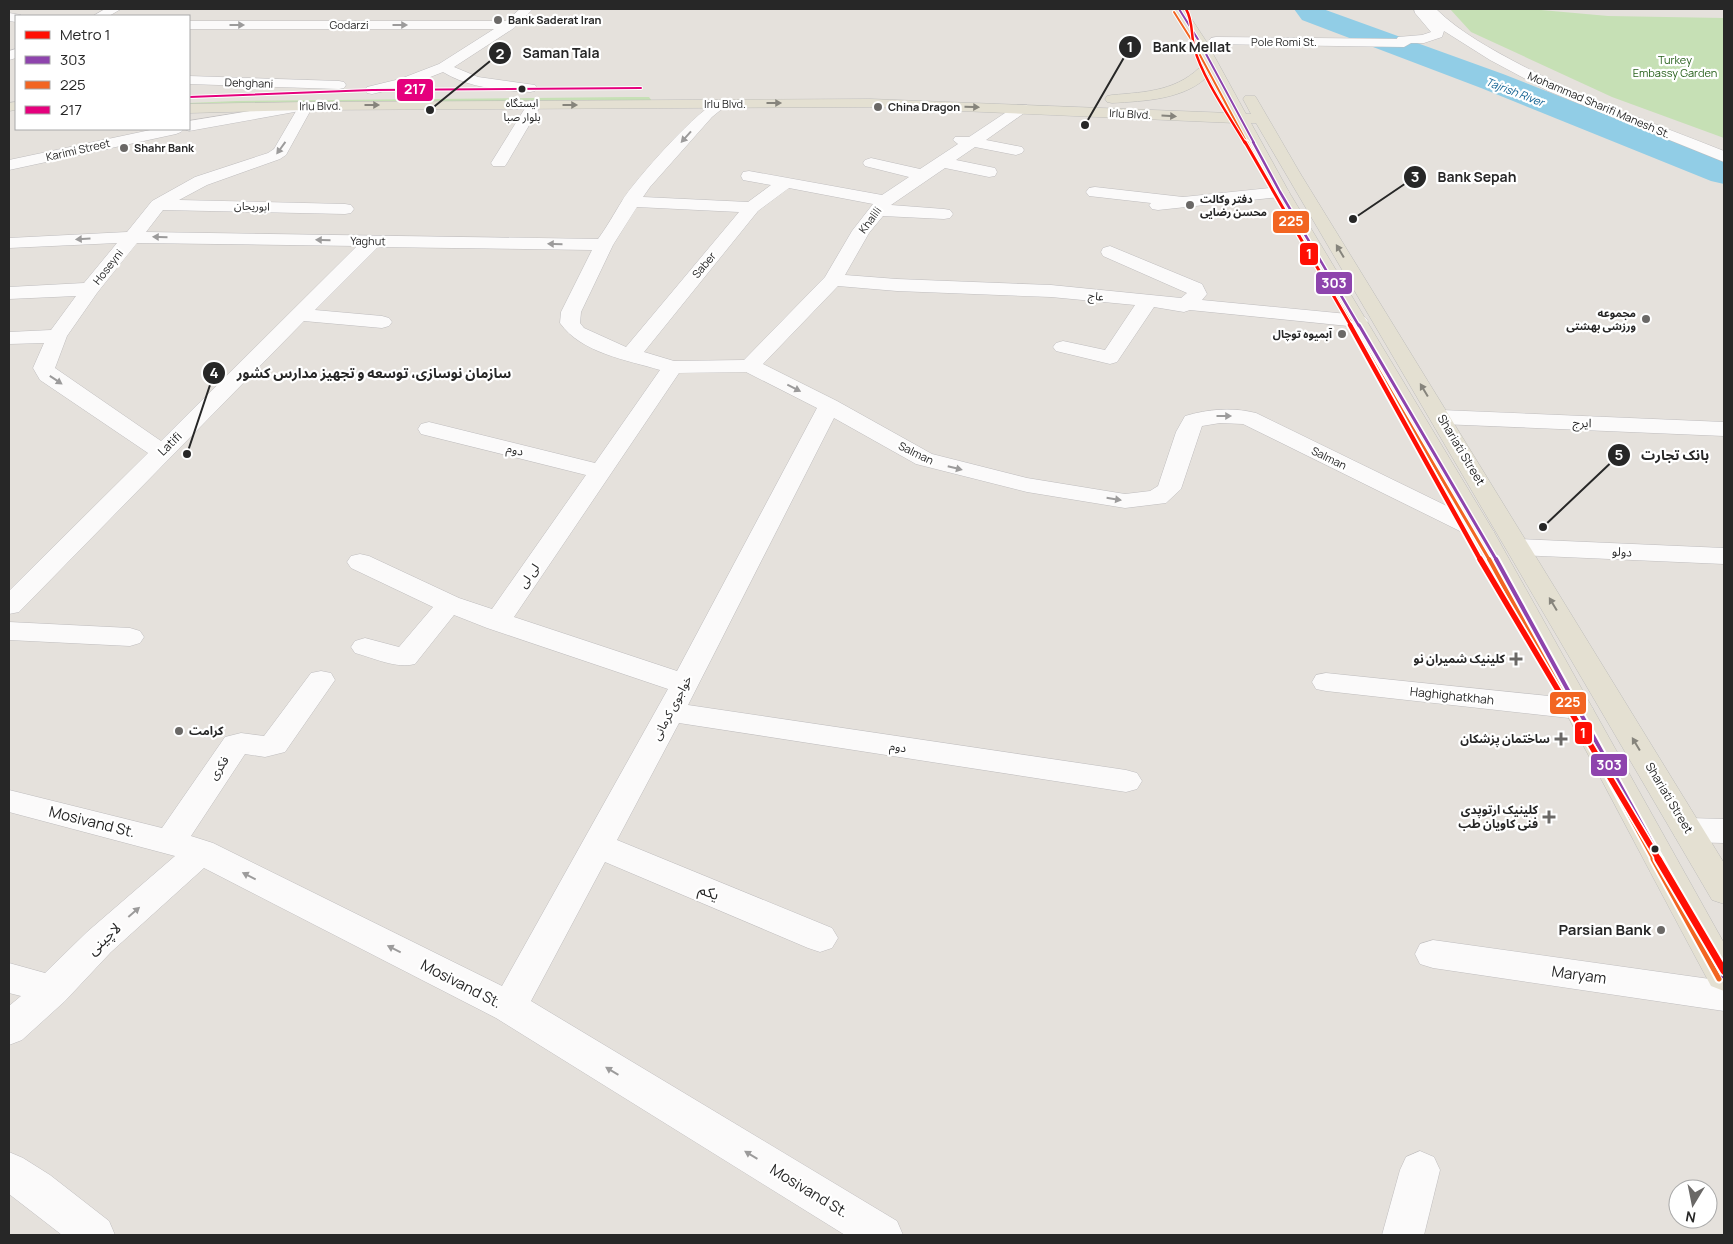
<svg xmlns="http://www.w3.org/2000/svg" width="1733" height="1244" font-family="Manrope,'Noto Sans Arabic',sans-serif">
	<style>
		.green { fill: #c6e0b5 }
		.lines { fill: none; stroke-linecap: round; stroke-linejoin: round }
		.river { fill: #91cde6; fill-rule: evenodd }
		.street-casing { stroke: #bfbdbe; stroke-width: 1 }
		.secondary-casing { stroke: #bfbdbe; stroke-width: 1 }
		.primary-casing { stroke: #bebdbb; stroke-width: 1 }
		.street { fill: #fbfafa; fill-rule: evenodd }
		.secondary { fill: #fbfafa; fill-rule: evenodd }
		.primary { fill: #e4e0d2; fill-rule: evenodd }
		.bus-1-far4-casing { stroke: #fff; stroke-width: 4 }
		.bus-1-far3-casing { stroke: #fff; stroke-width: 5 }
		.bus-1-far2-casing { stroke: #fff; stroke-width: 6 }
		.bus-1-far1-casing { stroke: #fff; stroke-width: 8 }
		.bus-1-casing { stroke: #fff; stroke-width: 9 }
		.bus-2-far4-casing { stroke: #fff; stroke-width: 4 }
		.bus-2-far3-casing { stroke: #fff; stroke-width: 5 }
		.bus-2-far2-casing { stroke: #fff; stroke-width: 6 }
		.bus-2-far1-casing { stroke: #fff; stroke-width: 8 }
		.bus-2-casing { stroke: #fff; stroke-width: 9 }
		.bus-3-casing { stroke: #fff; stroke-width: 4 }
		.bus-1-far4 { stroke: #8e44ad; stroke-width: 2 }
		.bus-1-far3 { stroke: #8e44ad; stroke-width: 2.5 }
		.bus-1-far2 { stroke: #8e44ad; stroke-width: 3 }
		.bus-1-far1 { stroke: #8e44ad; stroke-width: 4 }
		.bus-1 { stroke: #8e44ad; stroke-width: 5 }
		.bus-2-far4 { stroke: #f26522; stroke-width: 2 }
		.bus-2-far3 { stroke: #f26522; stroke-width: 2.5 }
		.bus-2-far2 { stroke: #f26522; stroke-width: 3 }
		.bus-2-far1 { stroke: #f26522; stroke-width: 4 }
		.bus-2 { stroke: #f26522; stroke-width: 5 }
		.bus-3 { stroke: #e5007d; stroke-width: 2 }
		.metro-1-far4-casing { stroke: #fff; stroke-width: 4.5 }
		.metro-1-far3-casing { stroke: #fff; stroke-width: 5.5 }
		.metro-1-far2-casing { stroke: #fff; stroke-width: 8 }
		.metro-1-far1-casing { stroke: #fff; stroke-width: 9 }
		.metro-1-casing { stroke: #fff; stroke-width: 11 }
		.metro-1-far4 { stroke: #ff0f04; stroke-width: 2.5 }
		.metro-1-far3 { stroke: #ff0f04; stroke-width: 3 }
		.metro-1-far2 { stroke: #ff0f04; stroke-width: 4.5 }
		.metro-1-far1 { stroke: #ff0f04; stroke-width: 5.5 }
		.metro-1 { stroke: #ff0f04; stroke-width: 7 }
		.oneway { fill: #9c9b9b }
		.oneway2 { fill: #86847c }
		.poi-dot { fill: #6a6866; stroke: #fff; stroke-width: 2 }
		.bus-dot { fill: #272727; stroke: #fff; stroke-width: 2 }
		.labels { text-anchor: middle; stroke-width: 4.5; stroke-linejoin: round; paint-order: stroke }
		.far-poi-label { font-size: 11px; font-weight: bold; fill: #272727; stroke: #fff; text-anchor: start }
		.far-street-label { font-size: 11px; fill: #272727; stroke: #fff }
		.far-park-label { font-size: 11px; fill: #27601b; stroke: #fff }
		.far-water-label { font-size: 11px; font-style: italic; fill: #116191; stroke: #fff }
		.bus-label { font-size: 11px; fill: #272727; stroke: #fff }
		.street-label { font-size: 12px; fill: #272727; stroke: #fff }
		.poi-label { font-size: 12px; font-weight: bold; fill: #272727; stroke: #fff; text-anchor: end }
		.near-street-label { font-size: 15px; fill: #272727; stroke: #fff }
		.near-poi-label { font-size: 15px; font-weight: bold; fill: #272727; stroke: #fff; text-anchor: end }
		.leader { fill: none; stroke: #272727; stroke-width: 2 }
		.callout-dot { fill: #272727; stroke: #fff; stroke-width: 2 }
		.mark-label { font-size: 15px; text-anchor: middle; font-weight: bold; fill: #fff }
		.callout-label { font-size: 14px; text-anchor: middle; font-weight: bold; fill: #272727; stroke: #fff; stroke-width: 4.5; stroke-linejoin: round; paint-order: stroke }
		.line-badge { stroke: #fff; stroke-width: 2 }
		.badge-label { font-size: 14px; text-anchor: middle; font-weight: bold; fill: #fff }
	</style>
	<rect width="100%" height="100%" fill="#e5e1dc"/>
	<!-- green -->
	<g class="green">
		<polygon points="1450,9 1530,9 1608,16 1724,18 1724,138 1612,97 1471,32"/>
		<polygon points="628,97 649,97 652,101 258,103 189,106 189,103 236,101"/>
	</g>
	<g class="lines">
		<!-- river -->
		<polygon class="river" points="1294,9 1323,9 1503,74 1724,161 1724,184 1711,181 1481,88 1302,20"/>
		<!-- street casing -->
		<g class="street-casing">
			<g id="street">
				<polygon points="105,9 121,9 109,16 93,16"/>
				<path d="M520,9H533L514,28L454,67L478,77L535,85L537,88L535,91L530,92C500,90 469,88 443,72L410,85L372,94L367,93L365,90L367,87L400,79L439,64L494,29H189V21H506Z"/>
				<polygon points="9,13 21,15 21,16 16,16 16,22 9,21"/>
				<polygon points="1216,37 1404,39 1411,43 1404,47 1211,44 1209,41 1211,38"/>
				<polygon points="16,49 16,58 9,60 9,51"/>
				<polygon points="189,76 339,81 344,82 346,85 344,88 339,89 189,84"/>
				<path d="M721,100L726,101L728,104L712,117L650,187L643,197L748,202L771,185L743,180L741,176L743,172L749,171L882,195L909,177L865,166L863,163L865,160L871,158L920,169L958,144L953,140L955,137H969L1017,105H1027L1029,108L1027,111L986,140L1022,147L1024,150L1022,153L1016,155L975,147L956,160L995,168L997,172L995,176L989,177L945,168L891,205L944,209L950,210L953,214L950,218L944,219L883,216L869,233L845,275L897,279L1051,285L1181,298L1187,293L1103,256L1101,252L1103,248L1110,246L1202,284L1207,294L1202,300L1358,315L1365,317L1368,321L1365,325L1358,327L1190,310L1184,312L1154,307L1117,362L1110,364L1056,351L1053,347L1056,343L1063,341L1105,350L1135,305L1051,297L897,291L838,286L763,364L837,401L932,454L1027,478L1125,494L1150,491L1158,486L1176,432L1185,416C1208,409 1232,407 1256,413L1490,527L1494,532L1490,537L1481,540L1472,537L1243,424L1220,423L1202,426L1181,489L1166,503L1125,508L1027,492L916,464L834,418L688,705L1126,770L1137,773L1142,781L1137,789L1126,792L679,723L617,840L832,928L838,938L832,948L820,952L808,948L605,862L531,1001L897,1221L903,1235H845L496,1018L204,868L111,952L65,1001L22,1040L9,1045V1006L21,996L9,993V963L45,973L87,932L175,856L9,812V790L162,828L225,737L241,733L264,736L311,673L321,671L331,673L335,680L285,752L265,757L245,754L191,836L213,843L502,986L668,689L487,628L454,615L415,664C396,669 374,658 355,653L351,647L355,641L365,638L399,647L433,607L351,568L347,562L351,556L360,554L369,556L459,598L492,609L586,475L421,434L418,429L421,424L429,422L595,463L660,370C627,360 581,353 560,323L561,312L592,250L378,247L315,310L382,316L389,318L392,322L389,326L382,328L304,321L19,612L9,614V591L148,453L40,380L33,368L44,343L9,344V332L51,330L76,296L9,299V287L84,283L117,243L9,248V238L127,232L152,201L195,177L268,153L274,149L299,106L301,103H311L313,106L286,155L280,159L207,185L179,200L345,204L351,205L354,209L351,213L345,214L163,210L146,232L598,239C607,227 615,212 622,201C634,181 701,105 721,100ZM789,188L873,204L852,231L825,277L744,360L674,361L644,352L758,211ZM637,207L739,212L626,347L584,328L580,323L581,312L613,245ZM137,243L357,246L161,441L55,368L67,336L97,293ZM746,372L817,408L677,671L514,617L679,373Z"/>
				<polygon points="534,101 539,102 541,105 507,163 505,166 493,166 491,163 527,105 529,102"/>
				<polygon points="1095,187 1183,197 1280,187 1286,188 1289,192 1286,196 1280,197 1158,210 1152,209 1149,205 1151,203 1089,196 1086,192 1089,188"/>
				<polygon points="1441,410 1724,422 1724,436 1441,424 1433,422 1430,417 1433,412"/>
				<polygon points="1519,539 1724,548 1724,564 1519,555 1510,552 1506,547 1510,542"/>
				<polygon points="9,622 130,628 140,631 144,637 140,643 130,646 9,640"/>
				<polygon points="1326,673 1578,699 1588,702 1593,709 1588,716 1578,719 1326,691 1316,689 1312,682 1316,675"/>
				<polygon points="1688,818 1724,819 1724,843 1688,842 1676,838 1672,830 1676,822"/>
				<polygon points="1433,940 1724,981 1724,1011 1433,968 1420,964 1415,954 1420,944"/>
				<polygon points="1420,1151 1434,1157 1440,1170 1424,1235 1382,1235 1400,1170 1406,1157"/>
				<polygon points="9,1152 23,1158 50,1175 109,1221 115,1235 62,1235 9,1194"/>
			</g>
		</g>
		<!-- secondary casing -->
		<g class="secondary-casing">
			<g id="secondary">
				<path d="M1414,9H1436C1461,33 1491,49 1521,65C1586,100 1656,124 1724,151V162L1548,91L1490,60L1444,31L1442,37L1424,43H1398L1396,40L1398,37L1422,35L1431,32L1415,13Z"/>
				<polygon points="306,102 311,103 313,106 311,109 189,131 184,129 181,132 176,134 9,170 9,160 155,129 189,129 189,121"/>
			</g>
		</g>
		<!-- primary casing -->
		<g class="primary-casing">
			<g id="primary">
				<path d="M1173,9H1185L1206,41L1246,114H1251L1243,99L1245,96H1255L1257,99L1300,173L1724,863V904L1712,900L1256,123H1251L1289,192L1494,532L1724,943V991L1711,986C1630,835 1551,682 1468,532C1392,395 1308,262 1235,123L870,107L306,110L189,113V104L306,102L870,99L1230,113L1210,74C1186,100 1144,101 1112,103L1107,102L1105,99L1107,96L1112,95C1147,92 1179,91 1204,63Z"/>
				<polygon points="16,102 16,110 9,111 9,103"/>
			</g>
		</g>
		<!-- street -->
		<use href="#street" class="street"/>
		<!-- secondary -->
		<use href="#secondary" class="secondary"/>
		<!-- primary -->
		<use href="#primary" class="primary"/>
		<!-- bus-1-far4 casing -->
		<g class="bus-1-far4-casing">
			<polyline id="bus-1-far4" points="1179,9 1199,41 1254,143"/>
		</g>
		<!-- bus-1-far3 casing -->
		<g class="bus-1-far3-casing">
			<polyline id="bus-1-far3" points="1253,142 1280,192 1359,326"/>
		</g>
		<!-- bus-1-far2 casing -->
		<g class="bus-1-far2-casing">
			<polyline id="bus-1-far2" points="1359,325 1497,561"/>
		</g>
		<!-- bus-1-far1 casing -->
		<g class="bus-1-far1-casing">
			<polyline id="bus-1-far1" points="1496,559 1661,860"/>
		</g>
		<!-- bus-1 casing -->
		<g class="bus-1-casing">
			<polyline id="bus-1" points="1660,859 1724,976"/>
		</g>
		<!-- bus-2-far4 casing -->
		<g class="bus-2-far4-casing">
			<polyline id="bus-2-far4" points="1174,12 1194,44 1247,143"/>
		</g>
		<!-- bus-2-far3 casing -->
		<g class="bus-2-far3-casing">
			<polyline id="bus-2-far3" points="1247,142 1275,195 1353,326"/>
		</g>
		<!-- bus-2-far2 casing -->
		<g class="bus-2-far2-casing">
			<polyline id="bus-2-far2" points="1352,325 1490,561"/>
		</g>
		<!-- bus-2-far1 casing -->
		<g class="bus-2-far1-casing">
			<polyline id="bus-2-far1" points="1489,559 1654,860"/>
		</g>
		<!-- bus-2 casing -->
		<g class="bus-2-casing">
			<polyline id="bus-2" points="1653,859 1719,979"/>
		</g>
		<!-- bus-3 casing -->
		<g class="bus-3-casing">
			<polyline id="bus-3" points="189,97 372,90 641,88"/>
		</g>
		<!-- bus-1-far4 -->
		<use href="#bus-1-far4" class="bus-1-far4"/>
		<!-- bus-1-far3 -->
		<use href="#bus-1-far3" class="bus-1-far3"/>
		<!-- bus-1-far2 -->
		<use href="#bus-1-far2" class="bus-1-far2"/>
		<!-- bus-1-far1 -->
		<use href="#bus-1-far1" class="bus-1-far1"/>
		<!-- bus-1 -->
		<use href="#bus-1" class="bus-1"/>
		<!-- bus-2-far4 -->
		<use href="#bus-2-far4" class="bus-2-far4"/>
		<!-- bus-2-far3 -->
		<use href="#bus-2-far3" class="bus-2-far3"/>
		<!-- bus-2-far2 -->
		<use href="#bus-2-far2" class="bus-2-far2"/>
		<!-- bus-2-far1 -->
		<use href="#bus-2-far1" class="bus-2-far1"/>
		<!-- bus-2 -->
		<use href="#bus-2" class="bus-2"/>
		<!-- bus-3 -->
		<use href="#bus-3" class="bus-3"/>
		<!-- metro-1-far4 casing -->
		<g class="metro-1-far4-casing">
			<path id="metro-1-far4" d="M1186,9C1193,21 1191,33 1194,47C1202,77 1229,116 1245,143"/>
		</g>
		<!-- metro-1-far3 casing -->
		<g class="metro-1-far3-casing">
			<polyline id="metro-1-far3" points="1245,142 1351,326"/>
		</g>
		<!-- metro-1-far2 casing -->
		<g class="metro-1-far2-casing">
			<polyline id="metro-1-far2" points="1350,325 1481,561"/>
		</g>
		<!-- metro-1-far1 casing -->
		<g class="metro-1-far1-casing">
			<polyline id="metro-1-far1" points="1480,559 1659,860"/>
		</g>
		<!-- metro-1 casing -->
		<g class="metro-1-casing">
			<polyline id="metro-1" points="1658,859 1724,971"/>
		</g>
		<!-- metro-1-far4 -->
		<use href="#metro-1-far4" class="metro-1-far4"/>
		<!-- metro-1-far3 -->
		<use href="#metro-1-far3" class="metro-1-far3"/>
		<!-- metro-1-far2 -->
		<use href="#metro-1-far2" class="metro-1-far2"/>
		<!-- metro-1-far1 -->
		<use href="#metro-1-far1" class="metro-1-far1"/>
		<!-- metro-1 -->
		<use href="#metro-1" class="metro-1"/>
	</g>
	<!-- one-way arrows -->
	<defs><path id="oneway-solid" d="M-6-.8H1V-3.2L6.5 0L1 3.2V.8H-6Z" transform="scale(1.25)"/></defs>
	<g class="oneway">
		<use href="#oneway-solid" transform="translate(237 25)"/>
		<use href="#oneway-solid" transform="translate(400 25)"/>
		<use href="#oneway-solid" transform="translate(686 137) rotate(132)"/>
		<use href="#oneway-solid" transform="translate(281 148) rotate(126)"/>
		<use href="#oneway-solid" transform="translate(160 237) rotate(-179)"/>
		<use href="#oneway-solid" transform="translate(83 239) rotate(177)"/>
		<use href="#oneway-solid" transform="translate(323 240) rotate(-179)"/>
		<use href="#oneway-solid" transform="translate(555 244) rotate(-179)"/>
		<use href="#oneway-solid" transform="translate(56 380) rotate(34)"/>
		<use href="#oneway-solid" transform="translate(794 388) rotate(27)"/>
		<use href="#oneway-solid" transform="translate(1224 416)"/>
		<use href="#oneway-solid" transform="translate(955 468) rotate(14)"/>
		<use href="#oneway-solid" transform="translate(1114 499) rotate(9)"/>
		<use href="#oneway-solid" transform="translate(249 876) rotate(-153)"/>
		<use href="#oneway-solid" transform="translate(134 912) rotate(-41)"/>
		<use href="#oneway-solid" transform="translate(394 949) rotate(-153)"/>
		<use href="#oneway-solid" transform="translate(612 1071) rotate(-149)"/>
		<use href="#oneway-solid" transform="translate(751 1155) rotate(-149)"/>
	</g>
	<g class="oneway2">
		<use href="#oneway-solid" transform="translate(774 103)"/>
		<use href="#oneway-solid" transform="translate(372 105)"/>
		<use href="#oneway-solid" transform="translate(570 105)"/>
		<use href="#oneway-solid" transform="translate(972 107) rotate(2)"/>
		<use href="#oneway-solid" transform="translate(1169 116) rotate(3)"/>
		<use href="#oneway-solid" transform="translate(1340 251) rotate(-121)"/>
		<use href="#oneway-solid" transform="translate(1424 390) rotate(-121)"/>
		<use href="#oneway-solid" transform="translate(1553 604) rotate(-121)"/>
		<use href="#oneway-solid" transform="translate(1636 744) rotate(-121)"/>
	</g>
	<!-- markers -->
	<g class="poi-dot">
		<circle cx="498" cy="20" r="5"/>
		<circle cx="878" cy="107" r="5"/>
		<circle cx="124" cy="148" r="5"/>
		<circle cx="1190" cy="205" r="5"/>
		<circle cx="1646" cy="319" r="5"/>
		<circle cx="1342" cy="334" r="5"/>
		<path d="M1513.5 651.5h5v5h5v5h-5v5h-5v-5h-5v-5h5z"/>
		<circle cx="179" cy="731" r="5"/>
		<path d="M1558.5 731.5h5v5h5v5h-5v5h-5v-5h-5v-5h5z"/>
		<path d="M1546.5 809.5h5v5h5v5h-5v5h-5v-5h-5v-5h5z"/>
		<circle cx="1661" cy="930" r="5"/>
	</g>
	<g class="bus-dot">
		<circle cx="522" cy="89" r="4.5"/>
		<circle cx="1655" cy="849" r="4.5"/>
	</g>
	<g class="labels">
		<!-- far-poi labels -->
		<g class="far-poi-label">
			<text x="508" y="24">Bank Saderat Iran</text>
			<text x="888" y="111">China Dragon</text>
			<text x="134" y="152">Shahr Bank</text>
			<text x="1200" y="203">دفتر وکالت<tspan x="1200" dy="13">محسن رضایی</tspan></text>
			<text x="1636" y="317" text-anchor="end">مجموعه<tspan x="1636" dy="13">ورزشی بهشتی</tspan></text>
			<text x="1332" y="338" text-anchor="end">آبمیوه توچال</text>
		</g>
		<!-- far-street labels -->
		<g class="far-street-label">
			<text x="349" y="29">Godarzi</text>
			<text x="1284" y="46">Pole Romi St.</text>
			<text transform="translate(249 83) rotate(2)" y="4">Dehghani</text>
			<text x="725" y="108">Irlu Blvd.</text>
			<text transform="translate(1599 105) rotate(23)" y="4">Mohammad Sharifi Manesh St.</text>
			<text transform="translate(320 106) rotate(-1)" y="4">Irlu Blvd.</text>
			<text transform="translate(1130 114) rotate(3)" y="4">Irlu Blvd.</text>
			<text transform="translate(78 150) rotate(-13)" y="4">Karimi Street</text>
			<text transform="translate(252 206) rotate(2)" y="4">ابوریحان</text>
			<text transform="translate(870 220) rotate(-54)" y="4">Khalili</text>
			<text transform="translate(368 241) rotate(1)" y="4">Yaghut</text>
			<text transform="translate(704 265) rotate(-50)" y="4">Saber</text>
			<text transform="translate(108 267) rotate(-52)" y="4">Hoseyni</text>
			<text transform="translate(1096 296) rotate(7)" y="4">عاج</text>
			<text transform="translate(916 453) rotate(26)" y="4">Salman</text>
			<text transform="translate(1329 458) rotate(26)" y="4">Salman</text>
		</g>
		<!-- far-park labels -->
		<g class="far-park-label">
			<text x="1675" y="64">Turkey<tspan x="1675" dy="13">Embassy Garden</tspan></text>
		</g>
		<!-- far-water labels -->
		<g class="far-water-label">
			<text transform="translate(1515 92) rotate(21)" y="4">Tajrish River</text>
		</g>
		<!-- bus labels -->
		<g class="bus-label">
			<text x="522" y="107">ایستگاه<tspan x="522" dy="14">بلوار صبا</tspan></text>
		</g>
		<!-- street labels -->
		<g class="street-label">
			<text transform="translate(1582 423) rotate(2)" y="4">ایرج</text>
			<text transform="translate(170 444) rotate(-45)" y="4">Latifi</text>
			<text transform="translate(515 450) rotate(14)" y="4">دوم</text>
			<text transform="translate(1461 450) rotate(59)" y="4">Shariati Street</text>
			<text transform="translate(1622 552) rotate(3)" y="4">دولو</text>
			<text transform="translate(529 576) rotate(-55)" y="4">لی لی</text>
			<text transform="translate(1452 696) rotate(6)" y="4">Haghighatkhah</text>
			<text transform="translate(672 708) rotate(-62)" y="4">خواجوی کرمانی</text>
			<text transform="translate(898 747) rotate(9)" y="4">دوم</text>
			<text transform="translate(219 768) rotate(-56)" y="4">فکری</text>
			<text transform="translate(1669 798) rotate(59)" y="4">Shariati Street</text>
		</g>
		<!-- poi labels -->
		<g class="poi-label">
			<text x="1505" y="663">کلینیک شمیران نو</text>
			<text x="189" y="735" text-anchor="start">کرامت</text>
			<text x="1550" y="743">ساختمان پزشکان</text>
			<text x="1538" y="814">کلینیک ارتوپدی<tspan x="1538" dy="14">فنی کاویان طب</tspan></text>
		</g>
		<!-- near-street labels -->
		<g class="near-street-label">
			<text transform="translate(92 822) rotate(14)" y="5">Mosivand St.</text>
			<text transform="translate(709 892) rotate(22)" y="5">یکم</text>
			<text transform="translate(104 939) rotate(-43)" y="5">لاچینی</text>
			<text transform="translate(1579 975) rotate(8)" y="5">Maryam</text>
			<text transform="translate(461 984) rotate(27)" y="5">Mosivand St.</text>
			<text transform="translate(809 1191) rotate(31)" y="5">Mosivand St.</text>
		</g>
		<!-- near-poi labels -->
		<g class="near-poi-label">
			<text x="1651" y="935">Parsian Bank</text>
		</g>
	</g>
	<!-- callouts -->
	<path class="leader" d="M1085 125L1130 47M430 110L500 53M1353 219L1415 177M187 454L214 373M1543 527L1619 455"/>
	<g class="callout-dot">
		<circle cx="1085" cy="125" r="5"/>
		<circle cx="430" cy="110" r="5"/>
		<circle cx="1353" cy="219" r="5"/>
		<circle cx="187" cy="454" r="5"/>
		<circle cx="1543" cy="527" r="5"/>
		<circle cx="1130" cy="47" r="12"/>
		<circle cx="500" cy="53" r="12"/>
		<circle cx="1415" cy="177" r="12"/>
		<circle cx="214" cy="373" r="12"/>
		<circle cx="1619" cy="455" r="12"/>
	</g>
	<g class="mark-label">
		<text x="1130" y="52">1</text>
		<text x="500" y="59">2</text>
		<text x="1415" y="182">3</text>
		<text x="214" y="378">4</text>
		<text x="1619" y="460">5</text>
	</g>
	<g class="callout-label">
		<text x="1192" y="52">Bank Mellat</text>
		<text x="561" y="58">Saman Tala</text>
		<text x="1477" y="182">Bank Sepah</text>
		<text x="374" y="378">سازمان نوسازی، توسعه و تجهیز مدارس کشور</text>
		<text x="1675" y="460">بانک تجارت</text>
	</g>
	<g class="line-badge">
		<rect x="396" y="78" width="38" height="24" rx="5" fill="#e5007d"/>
		<rect x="1272" y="210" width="38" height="24" rx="5" fill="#f26522"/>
		<rect x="1299" y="242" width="20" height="24" rx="5" fill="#ff0f04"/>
		<rect x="1315" y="271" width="38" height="24" rx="5" fill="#8e44ad"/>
		<rect x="1549" y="691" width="38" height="24" rx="5" fill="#f26522"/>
		<rect x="1574" y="721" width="19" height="24" rx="5" fill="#ff0f04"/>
		<rect x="1590" y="753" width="38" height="24" rx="5" fill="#8e44ad"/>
	</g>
	<g class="badge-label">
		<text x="415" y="94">217</text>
		<text x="1291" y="226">225</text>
		<text x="1309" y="259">1</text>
		<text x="1334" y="288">303</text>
		<text x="1568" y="707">225</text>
		<text x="1583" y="738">1</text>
		<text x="1609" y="770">303</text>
	</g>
	<!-- border -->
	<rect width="1733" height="1244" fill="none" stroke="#272727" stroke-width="20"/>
	<!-- legend -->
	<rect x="15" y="15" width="175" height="115" fill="#ffffff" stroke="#a9a9a9"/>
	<rect x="25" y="31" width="25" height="8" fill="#ff0f04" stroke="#a9a9a9"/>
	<text x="60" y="40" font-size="15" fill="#272727">Metro 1</text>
	<rect x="25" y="56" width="25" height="8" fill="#8e44ad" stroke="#a9a9a9"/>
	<text x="60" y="65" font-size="15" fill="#272727">303</text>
	<rect x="25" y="81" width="25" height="8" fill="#f26522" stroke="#a9a9a9"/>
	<text x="60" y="90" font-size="15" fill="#272727">225</text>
	<rect x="25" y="106" width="25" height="8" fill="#e5007d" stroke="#a9a9a9"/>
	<text x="60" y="115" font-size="15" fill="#272727">217</text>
	<!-- north arrow -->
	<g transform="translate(1693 1204) rotate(190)"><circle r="24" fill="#ffffff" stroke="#a9a9a9"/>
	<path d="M0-4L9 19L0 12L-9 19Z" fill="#6a6866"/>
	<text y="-8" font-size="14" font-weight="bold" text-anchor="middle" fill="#272727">N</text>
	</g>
</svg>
